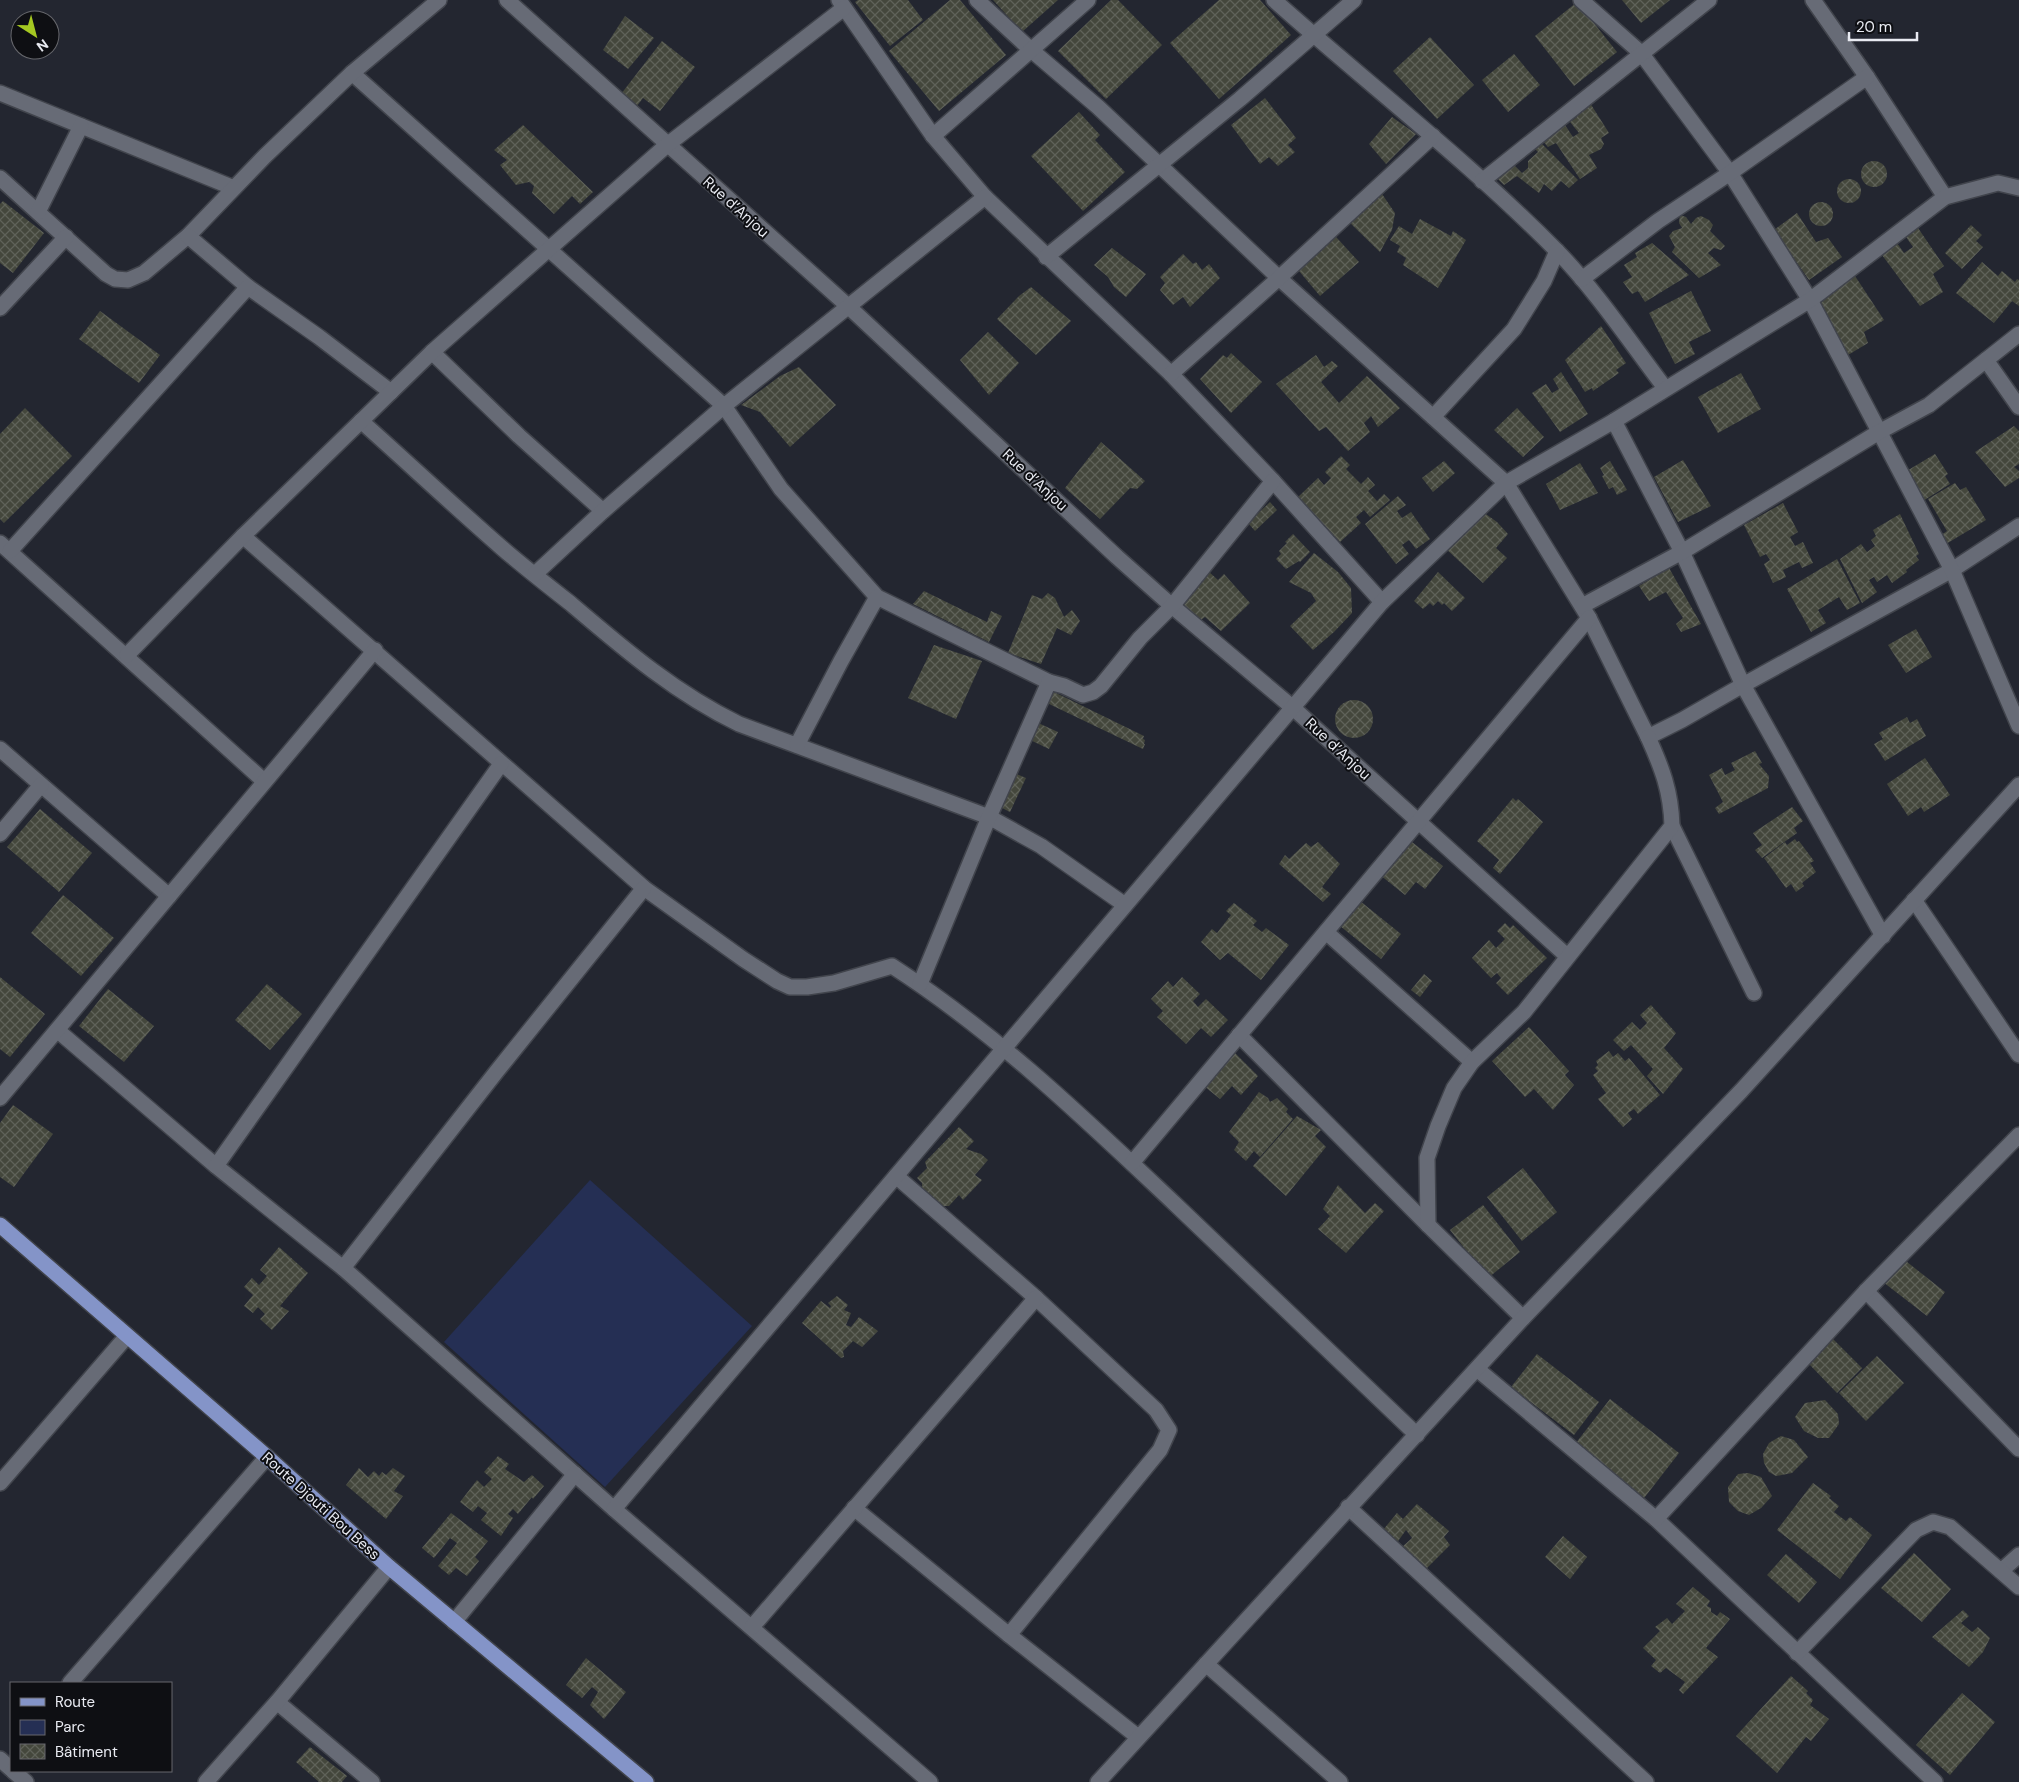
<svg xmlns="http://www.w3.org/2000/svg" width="2019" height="1782" font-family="'DM Sans',sans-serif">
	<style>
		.park { fill: #252f54 }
		.building { fill: url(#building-cross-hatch) }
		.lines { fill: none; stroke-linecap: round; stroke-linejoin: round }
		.minor-casing { stroke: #41444c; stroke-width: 18 }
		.major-casing { stroke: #41444c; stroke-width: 18 }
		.minor { stroke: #676b76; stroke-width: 15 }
		.major { stroke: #8494c8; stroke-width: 15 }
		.labels { text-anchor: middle; stroke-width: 4; stroke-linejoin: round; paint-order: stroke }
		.street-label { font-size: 15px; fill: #e9ebf2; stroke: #0e0f13 }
	</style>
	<defs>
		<pattern id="building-cross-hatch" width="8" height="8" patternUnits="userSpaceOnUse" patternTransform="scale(1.25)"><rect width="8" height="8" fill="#44473c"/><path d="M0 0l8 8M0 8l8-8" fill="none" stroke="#5f6259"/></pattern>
	</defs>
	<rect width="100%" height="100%" fill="#232630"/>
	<!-- park -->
	<polygon class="park" points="590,1180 752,1326 605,1487 444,1342"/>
	<!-- building -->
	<g class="building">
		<polygon points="858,0 908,0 923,20 890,46 855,2"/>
		<polygon points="950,0 960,0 1006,55 939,111 889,51"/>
		<polygon points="993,0 1058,0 1022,32"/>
		<polygon points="1111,0 1118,0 1162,45 1106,99 1058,51"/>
		<polygon points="1219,0 1260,0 1291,35 1219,99 1170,43"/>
		<polygon points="1622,0 1670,0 1641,23"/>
		<polygon points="1577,2 1617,52 1574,86 1535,36"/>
		<polygon points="625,16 654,38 628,69 603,50"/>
		<polygon points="1430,37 1474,85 1437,119 1393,71"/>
		<polygon points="662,41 695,67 660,111 643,98 637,106 621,94"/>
		<polygon points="1514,54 1540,85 1508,112 1482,80"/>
		<polygon points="1265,98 1296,138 1288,145 1295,152 1278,166 1269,157 1260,164 1231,125"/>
		<polygon points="1590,103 1609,133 1601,138 1604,144 1601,149 1589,155 1597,168 1580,179 1556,143 1548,147 1542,140 1563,122 1573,137 1579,133 1570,122 1577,117 1574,113"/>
		<polygon points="1079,112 1100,135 1095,140 1125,172 1083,211 1031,156"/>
		<polygon points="1392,117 1416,134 1386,164 1369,144"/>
		<polygon points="523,125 593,192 580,204 572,196 554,214 532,193 534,186 529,182 516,185 500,165 507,160 494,150"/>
		<polygon points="1540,142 1578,180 1569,188 1561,181 1552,191 1544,184 1539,193 1517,176 1504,185 1496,177 1513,164 1522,173 1528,168 1528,161 1538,152 1534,148"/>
		<circle cx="1874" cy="174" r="13"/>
		<circle cx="1849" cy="191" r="12"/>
		<polygon points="1382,194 1395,213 1392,230 1380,252 1348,221 1357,213 1360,215 1368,207 1370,202"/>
		<polygon points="3,201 44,233 13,273 0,263 0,204"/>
		<circle cx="1821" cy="214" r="12"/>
		<polygon points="1797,213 1816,242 1828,238 1842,257 1809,280 1774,230"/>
		<polygon points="1680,215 1686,217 1691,224 1696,218 1701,216 1709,220 1713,225 1710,231 1725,246 1721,250 1714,248 1708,253 1721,265 1699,278 1672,252 1675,247 1669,236 1673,231 1682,228 1679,223"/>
		<polygon points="1420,219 1451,236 1453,231 1466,240 1438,288 1403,265 1406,258 1397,252 1400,246 1390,240 1399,226 1412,234"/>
		<polygon points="1971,225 1982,235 1976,241 1983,247 1962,269 1945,253"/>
		<polygon points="1918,228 1944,266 1933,274 1943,292 1920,306 1882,255 1897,243 1904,253 1913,247 1906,237"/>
		<polygon points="1336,237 1359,262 1320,296 1299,271"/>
		<polygon points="1652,243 1689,275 1645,302 1638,291 1632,294 1623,282 1632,277 1624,265 1637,257 1635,253"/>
		<polygon points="1112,248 1146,274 1126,297 1114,287 1108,277 1094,265"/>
		<polygon points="1183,254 1193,264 1196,262 1202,270 1209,264 1220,278 1190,307 1183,297 1173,305 1160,290 1165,283 1160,277"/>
		<polygon points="1982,262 1998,276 2002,271 2015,282 2017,279 2019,280 2019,306 2012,301 1994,323 1956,293"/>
		<polygon points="1855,276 1884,320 1864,332 1868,343 1848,355 1820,301"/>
		<polygon points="1031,287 1071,321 1036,355 997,319 1019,296"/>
		<polygon points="1691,291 1711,331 1689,342 1695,354 1675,364 1649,313"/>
		<polygon points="100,311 160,355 139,383 79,339"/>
		<polygon points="1601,326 1626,363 1616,370 1619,373 1593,391 1592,388 1585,392 1565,360"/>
		<polygon points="988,332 1019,363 989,395 960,360"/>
		<polygon points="1231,353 1262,382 1231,413 1200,379 1223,355 1227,358"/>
		<polygon points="1316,355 1324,367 1332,361 1338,366 1321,382 1339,403 1367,376 1400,408 1378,427 1371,416 1364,423 1370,432 1348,451 1326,427 1319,431 1276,384"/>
		<polygon points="799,367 836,405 790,447 760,412 741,405 780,376"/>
		<polygon points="1561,372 1588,414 1560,432 1532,393 1546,384 1552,393 1559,389 1553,379"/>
		<polygon points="1741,373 1761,409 1718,433 1698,397"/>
		<polygon points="25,408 72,456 4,523 0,519 0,434"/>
		<polygon points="1517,408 1544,437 1523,457 1494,430"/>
		<polygon points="2014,426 2019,431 2019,464 2014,467 2019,471 2019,478 2005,487 1975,452"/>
		<polygon points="1101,442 1145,481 1137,489 1130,488 1100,519 1065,488"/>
		<polygon points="1935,454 1948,474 1945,476 1950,484 1923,501 1905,472"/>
		<polygon points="1341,456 1350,465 1346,469 1361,484 1368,477 1375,485 1368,491 1377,501 1384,494 1390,500 1370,517 1364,510 1356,517 1361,523 1340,542 1298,497 1318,478 1324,485 1331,478 1325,472"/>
		<polygon points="1683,460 1711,506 1678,522 1654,477"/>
		<polygon points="1444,461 1455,473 1433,492 1422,478"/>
		<polygon points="1610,461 1627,490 1617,495 1613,487 1609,489 1602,476 1604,475 1600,468"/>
		<polygon points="1580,463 1598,493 1560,510 1546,484"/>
		<polygon points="1955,483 1960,490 1966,487 1986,520 1946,544 1940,536 1947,531 1928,499"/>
		<polygon points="1398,496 1406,505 1397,511 1402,518 1411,512 1430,539 1416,549 1409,540 1402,545 1409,554 1396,564 1365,524"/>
		<polygon points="1270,502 1277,510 1255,531 1248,523"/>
		<polygon points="1783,503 1798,532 1790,537 1795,546 1803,542 1813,563 1802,568 1799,562 1783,570 1786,577 1773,583 1764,564 1770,560 1766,554 1760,557 1744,525"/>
		<polygon points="1483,512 1497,522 1508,534 1496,548 1507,558 1483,583 1445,548"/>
		<polygon points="1900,514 1919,554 1916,556 1919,560 1906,570 1907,572 1892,583 1887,575 1877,582 1874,577 1869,580 1877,592 1862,603 1840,559 1861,544 1867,552 1875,546 1871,540 1876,536 1873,530"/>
		<polygon points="1293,534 1310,552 1300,562 1299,561 1286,569 1276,559 1281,554 1279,551 1287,543 1285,542"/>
		<polygon points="1314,553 1338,572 1351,588 1352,613 1334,632 1313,650 1290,626 1316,601 1311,593 1289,582"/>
		<polygon points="1837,559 1860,603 1847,610 1839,597 1818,610 1826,623 1811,632 1787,589"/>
		<polygon points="1669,568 1701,624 1681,632 1676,624 1683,618 1666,592 1649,601 1639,586"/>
		<polygon points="1208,571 1218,580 1224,574 1250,603 1221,631 1205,617 1201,620 1182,603"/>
		<polygon points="1438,572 1465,598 1452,611 1444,603 1442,605 1438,601 1433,606 1430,603 1423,609 1414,601"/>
		<polygon points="924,591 987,622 991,611 1002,616 989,642 913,604"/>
		<polygon points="1048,593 1055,598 1064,617 1072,610 1080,621 1071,635 1057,628 1041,664 1008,653 1032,595 1042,599"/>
		<polygon points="1916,629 1932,657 1906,673 1888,645"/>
		<polygon points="934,645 982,661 956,719 908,698"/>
		<polygon points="1054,692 1144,736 1143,739 1145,740 1144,744 1145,744 1143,749 1047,703"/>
		<circle cx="1354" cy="719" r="19"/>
		<polygon points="1907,717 1910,723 1917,719 1926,736 1885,761 1874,744 1883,739 1879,733"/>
		<polygon points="1036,722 1058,732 1049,749 1028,739"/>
		<polygon points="1755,751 1762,763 1759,764 1769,776 1768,788 1719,814 1715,808 1723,802 1709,775 1722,768 1725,775 1735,770 1731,763"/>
		<polygon points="1925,758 1950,795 1924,812 1921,807 1908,816 1887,784"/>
		<polygon points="1014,773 1026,778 1010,812 998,806"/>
		<polygon points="1513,798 1516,801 1518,799 1543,822 1500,874 1493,868 1499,860 1477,841"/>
		<polygon points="1792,807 1803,821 1794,828 1797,833 1762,858 1755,850 1762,845 1753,833"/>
		<polygon points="40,809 92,853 59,892 7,847"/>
		<polygon points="1408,839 1443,866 1425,889 1416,882 1405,895 1380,875"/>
		<polygon points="1795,839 1797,842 1799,841 1814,861 1810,863 1816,872 1802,883 1804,886 1796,892 1791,884 1786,888 1764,858 1785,842 1787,845"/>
		<polygon points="1318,842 1340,864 1322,887 1331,894 1323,902 1279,864 1285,855 1289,859 1306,843 1311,847"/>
		<polygon points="63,895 114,938 81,976 31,933"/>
		<polygon points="1360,901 1401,934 1381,959 1340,926"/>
		<polygon points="1234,903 1257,921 1253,925 1262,932 1266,928 1289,945 1261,980 1228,953 1220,960 1201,942 1212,929 1217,933 1231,915 1226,911"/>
		<polygon points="1505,923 1510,928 1513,925 1547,958 1508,995 1496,983 1501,978 1497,973 1491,978 1472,958 1489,940 1496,948 1505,939 1497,931"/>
		<polygon points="1424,974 1432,981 1420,997 1411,990"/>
		<polygon points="0,977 45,1014 10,1057 0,1049"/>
		<polygon points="1182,977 1200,994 1193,1001 1198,1007 1206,999 1228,1020 1211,1037 1201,1028 1186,1044 1157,1017 1163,1011 1151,999 1168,981 1173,987"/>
		<polygon points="267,984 302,1014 270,1050 235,1020"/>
		<polygon points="108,989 154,1026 124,1062 79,1026"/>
		<polygon points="1651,1005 1676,1033 1664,1048 1683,1069 1663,1094 1647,1076 1653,1069 1631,1045 1624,1051 1613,1040 1632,1022 1640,1030 1647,1023 1640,1015"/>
		<polygon points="1529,1027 1569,1071 1565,1075 1574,1085 1553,1110 1534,1089 1525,1097 1492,1061"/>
		<polygon points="1233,1051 1258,1076 1241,1095 1232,1086 1220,1099 1204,1086"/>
		<polygon points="1609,1051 1613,1057 1618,1053 1625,1061 1629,1058 1660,1095 1638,1114 1634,1109 1628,1113 1632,1119 1623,1127 1598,1099 1606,1093 1593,1075 1598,1071 1595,1068 1598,1065 1596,1061"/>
		<polygon points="1259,1092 1268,1098 1270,1102 1277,1098 1288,1109 1286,1112 1293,1119 1260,1157 1254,1151 1246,1161 1234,1150 1239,1142 1229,1132"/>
		<polygon points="13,1105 53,1134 14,1187 0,1177 0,1123"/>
		<polygon points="1297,1116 1321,1130 1315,1136 1326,1147 1286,1196 1253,1166"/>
		<polygon points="959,1127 974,1141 966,1149 981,1154 988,1160 975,1175 982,1180 963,1200 959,1195 949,1206 940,1206 922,1188 922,1183 917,1178 927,1168 925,1162"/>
		<polygon points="1523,1168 1557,1212 1522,1241 1487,1197"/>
		<polygon points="1338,1185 1365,1213 1375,1203 1384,1211 1346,1253 1318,1229 1330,1216 1323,1209"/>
		<polygon points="1483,1205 1520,1252 1488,1278 1450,1230"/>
		<polygon points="279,1247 308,1273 280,1306 289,1311 272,1330 260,1319 265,1314 258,1307 253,1313 244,1306 253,1295 244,1287 252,1278 259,1285 267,1276 260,1270"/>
		<polygon points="1902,1258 1945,1292 1927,1316 1883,1282"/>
		<polygon points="837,1296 848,1305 844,1310 851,1313 846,1325 851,1327 859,1317 878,1331 862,1347 853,1341 843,1351 844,1357 841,1358 802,1323 821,1301 830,1308 831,1306 828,1303"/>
		<polygon points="1833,1339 1862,1368 1837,1393 1808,1363"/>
		<polygon points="1537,1354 1599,1402 1574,1435 1511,1387"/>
		<polygon points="1877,1356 1904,1383 1866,1421 1839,1393"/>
		<polygon points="1610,1399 1679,1453 1641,1502 1572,1448"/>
		<polygon points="1825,1400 1838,1414 1839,1424 1829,1438 1818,1438 1804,1431 1795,1417 1805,1403"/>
		<polygon points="1781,1436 1794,1440 1808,1457 1792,1473 1776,1476 1769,1472 1764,1463 1763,1454 1769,1443"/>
		<polygon points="498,1456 509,1464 505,1469 524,1482 532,1475 544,1486 533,1499 532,1497 518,1514 513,1509 508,1514 513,1518 501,1536 481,1520 487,1513 478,1506 473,1512 460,1502 477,1480 484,1487 492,1479 484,1472"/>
		<polygon points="359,1468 368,1477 374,1471 379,1476 382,1472 386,1475 393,1468 405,1476 394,1491 403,1496 386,1519 346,1485"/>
		<polygon points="1748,1473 1761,1477 1772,1496 1761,1508 1749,1515 1738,1511 1729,1502 1728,1487 1738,1474"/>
		<polygon points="1813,1483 1831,1496 1829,1498 1839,1506 1834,1512 1846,1521 1850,1517 1872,1535 1840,1579 1777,1530"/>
		<polygon points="1417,1504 1449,1531 1444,1537 1450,1545 1425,1570 1401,1548 1412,1538 1406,1530 1396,1544 1383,1530 1397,1513 1403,1519"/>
		<polygon points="451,1513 488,1541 475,1557 479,1561 467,1576 456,1568 449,1575 438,1566 457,1543 450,1538 434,1558 422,1548"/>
		<polygon points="1563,1536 1587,1557 1570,1579 1545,1557"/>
		<polygon points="1914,1553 1951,1589 1922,1622 1881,1588"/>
		<polygon points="1786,1554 1817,1582 1799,1603 1767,1575"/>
		<polygon points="1693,1587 1710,1601 1707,1606 1711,1608 1711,1612 1717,1616 1720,1612 1730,1619 1706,1648 1718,1657 1683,1694 1679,1690 1685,1682 1666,1668 1660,1673 1651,1666 1656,1660 1643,1648 1660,1631 1655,1627 1667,1618 1672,1624 1685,1611 1676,1604"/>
		<polygon points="1963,1610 1969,1616 1961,1623 1972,1632 1978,1627 1990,1638 1983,1652 1969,1667 1932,1637"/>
		<polygon points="586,1658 626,1692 604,1719 590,1705 598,1692 592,1687 582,1698 566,1685"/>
		<polygon points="1791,1676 1808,1691 1806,1693 1813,1700 1810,1705 1829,1719 1811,1741 1806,1737 1777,1773 1736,1736"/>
		<polygon points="1962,1693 1995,1722 1950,1775 1916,1745"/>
		<polygon points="310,1747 347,1776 342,1782 319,1782 296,1762"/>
	</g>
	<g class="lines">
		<!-- minor casing -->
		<g class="minor-casing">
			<g id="minor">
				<polyline points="507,0 849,307 1117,557 1172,606 1292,707 1567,956"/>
				<polyline points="839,0 933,136 985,197 1171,374 1273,481 1382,602"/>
				<polyline points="977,0 1030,49 1098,107 1279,278 1506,483 1589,618 1648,737 1682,720 1743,685 1952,570 2019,526"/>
				<path d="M1274,0C1368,84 1468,161 1557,251C1597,292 1630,342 1665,388"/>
				<polyline points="1581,0 1641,53 1730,173 1810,300 1952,570 2019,726"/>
				<polyline points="1813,0 1867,77 1945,197"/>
				<polyline points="352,73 724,406 781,489 877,597 1049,682"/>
				<polyline points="0,93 234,188"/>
				<polyline points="933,136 1088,0"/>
				<polyline points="0,178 106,274 115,279 128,280 144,273 188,236 265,156 352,73 439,0"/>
				<polyline points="1482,181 1709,0"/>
				<polyline points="38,212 81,126"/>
				<polyline points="188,236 248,287 319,337 391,392"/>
				<polyline points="1046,257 1240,99 1354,0"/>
				<polyline points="1582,279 1658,221 1730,173 1867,77"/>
				<polyline points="0,308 66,237"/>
				<polyline points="432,352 519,436 603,511"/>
				<polyline points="1986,360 2019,407"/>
				<polyline points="1171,374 1279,278 1433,136"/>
				<polyline points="1433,417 1514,329 1544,281 1557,251"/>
				<path d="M361,421C408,463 454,506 502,548C524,567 547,585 570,603C624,649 675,693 739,724L989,817L1041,846L1125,905"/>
				<polyline points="1614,421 1682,552 1743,685 1883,936"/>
				<path d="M243,536L644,888L743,959L777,981L790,987H807L834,983L892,966C996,1033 1085,1119 1174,1203C1255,1281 1336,1358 1417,1435"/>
				<polyline points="0,543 264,781"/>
				<polyline points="10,551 248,287"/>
				<polyline points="535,574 603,511 724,406 985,197"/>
				<polyline points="1582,606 1682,552 1879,432 1929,405 2019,334"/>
				<polyline points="127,655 243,536 432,352 667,145 844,8"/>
				<polyline points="797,745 841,661 877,597"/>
				<polyline points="0,749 169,896"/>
				<polyline points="1672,826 1754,993"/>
				<polyline points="0,834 41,785"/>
				<polyline points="1914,900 2019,1055"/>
				<polyline points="1326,932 1472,1062"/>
				<polyline points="920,984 989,817 1049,682 1064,686 1083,695 1093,692 1101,686 1140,638 1172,606 1273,481"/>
				<polyline points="57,1030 216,1166 343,1268 614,1509 930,1782"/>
				<polyline points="1239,1035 1428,1225 1523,1318"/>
				<polyline points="0,1098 375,650"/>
				<polyline points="1132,1163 1589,618"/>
				<polyline points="216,1166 501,764"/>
				<polyline points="896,1176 1036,1298 1156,1410 1169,1430 1160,1450 1009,1635"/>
				<path d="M1428,1225L1427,1158L1438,1126L1454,1088L1472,1062L1524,1012L1672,826C1671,791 1662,768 1648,737"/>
				<polyline points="343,1268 497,1071 644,888"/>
				<polyline points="1866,1291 2019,1449"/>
				<polyline points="1477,1369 1656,1519 1935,1782"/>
				<polyline points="0,1483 127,1336"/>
				<polyline points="1348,1507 1646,1782"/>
				<polyline points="854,1508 1009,1635 1138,1737"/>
				<polyline points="614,1509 1382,602 1506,483 1614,421 1810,300 1945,197 1998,183 2019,188"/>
				<polyline points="1656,1519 1866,1291 2019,1135"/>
				<polyline points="2001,1571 2019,1555"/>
				<polyline points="454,1622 575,1474"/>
				<polyline points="752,1627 1036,1298"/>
				<polyline points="1797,1653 1916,1530 1933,1522 1950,1527 2019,1587"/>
				<polyline points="1206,1664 1340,1782"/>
				<polyline points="70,1683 267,1457"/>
				<polyline points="277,1702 372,1782"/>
				<polyline points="0,1759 11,1769"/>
				<polyline points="13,1771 26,1782"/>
				<polyline points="206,1782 277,1702 389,1567"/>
				<polyline points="1098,1782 1523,1318 1741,1091 2019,785"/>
			</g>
		</g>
		<!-- major casing -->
		<g class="major-casing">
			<polyline id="major" points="0,1225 267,1457 389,1567 646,1782"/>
		</g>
		<!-- minor -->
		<use href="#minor" class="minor"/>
		<!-- major -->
		<use href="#major" class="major"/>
	</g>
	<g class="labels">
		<!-- street labels -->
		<g class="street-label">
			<text transform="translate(736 207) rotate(42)" y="5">Rue d’Anjou</text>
			<text transform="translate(1035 480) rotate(43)" y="5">Rue d’Anjou</text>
			<text transform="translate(1338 749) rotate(43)" y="5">Rue d’Anjou</text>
			<text transform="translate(321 1506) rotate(42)" y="5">Route Djouti Bou Bess</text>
		</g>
	</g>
	<!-- legend -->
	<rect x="10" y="1682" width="162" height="90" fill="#0e0f13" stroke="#66676c"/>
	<rect x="20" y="1698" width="25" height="8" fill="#8494c8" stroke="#66676c"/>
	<text x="55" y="1707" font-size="15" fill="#e9ebf2">Route</text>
	<rect x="20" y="1720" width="25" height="15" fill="#252f54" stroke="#66676c"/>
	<text x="55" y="1732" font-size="15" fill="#e9ebf2">Parc</text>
	<rect x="20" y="1744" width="25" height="15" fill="url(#building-cross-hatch)" stroke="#66676c"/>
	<text x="55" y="1757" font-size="15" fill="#e9ebf2">Bâtiment</text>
	<!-- north arrow -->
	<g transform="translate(35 35) rotate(144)"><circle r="24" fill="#0e0f13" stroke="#66676c"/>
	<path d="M0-4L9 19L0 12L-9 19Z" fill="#a5c822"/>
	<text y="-8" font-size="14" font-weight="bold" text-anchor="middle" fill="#e9ebf2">N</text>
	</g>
	<!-- scale -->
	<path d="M1849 32v8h68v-8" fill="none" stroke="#e9ebf2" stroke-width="2.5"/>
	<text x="1856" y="32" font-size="15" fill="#e9ebf2" stroke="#0e0f13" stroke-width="4" paint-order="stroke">20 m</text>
</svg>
